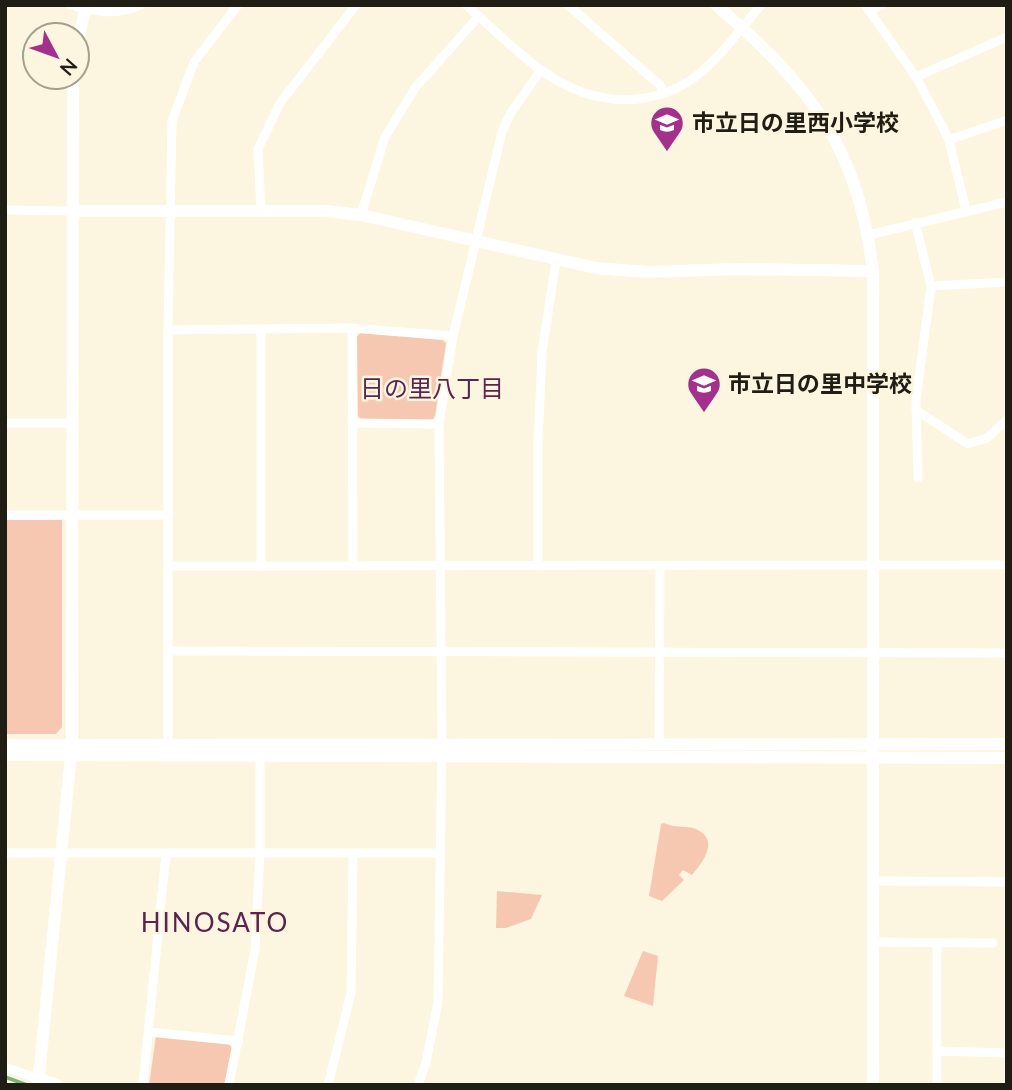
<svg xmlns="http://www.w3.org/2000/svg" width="1012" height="1090" font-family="Lato,'Noto Sans JP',sans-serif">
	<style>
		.green { fill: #f7c8b1 }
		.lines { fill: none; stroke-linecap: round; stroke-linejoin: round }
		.stream { stroke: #83af7a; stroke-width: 3.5 }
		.street { stroke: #fff; stroke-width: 9 }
		.secondary { stroke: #fff; stroke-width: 12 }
		.labels { text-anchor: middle; stroke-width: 5; stroke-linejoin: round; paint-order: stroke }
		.poi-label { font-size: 23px; font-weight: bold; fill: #201d15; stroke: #fcf5df; text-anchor: start }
		.neighbourhood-label { font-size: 24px; fill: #5b244f; stroke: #fcf5df }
		.quarter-label { font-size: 26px; letter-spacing: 2px; fill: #5b244f; stroke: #fcf5df }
	</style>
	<rect width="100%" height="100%" fill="#fcf5df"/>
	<!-- green -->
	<g class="green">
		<polygon points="360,333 442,340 446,343 435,416 432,420 362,420 358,416 357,337"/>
		<polygon points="5,520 62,520 62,727 56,734 5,734"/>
		<path d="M664,823C676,829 687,825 696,829C720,840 703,862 692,875L683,870L679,875L684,880L662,901L649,896L661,824Z"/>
		<polygon points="497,891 542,895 531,919 506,928 496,928"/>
		<polygon points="643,951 658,956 653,1006 624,996"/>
		<polygon points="156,1036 228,1043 232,1048 224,1085 149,1085"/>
	</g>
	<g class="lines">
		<!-- stream -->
		<polyline class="stream" points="5,1077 27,1085"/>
		<!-- street -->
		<g class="street">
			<path d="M70,5C95,12 117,16 141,5"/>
			<path d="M466,5C518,50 563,106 637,99C658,97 680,89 696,76C721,57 740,29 761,5"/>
			<polyline points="568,5 660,85 664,93"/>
			<polyline points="865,5 916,77 941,124 949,140 966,210"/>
			<polyline points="871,10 882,5"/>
			<polyline points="916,77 1007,37"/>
			<polyline points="949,140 1007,120"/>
			<polyline points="5,210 71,211"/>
			<polyline points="261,212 258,149 280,103 356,5"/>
			<polyline points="361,215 385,137 415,88 479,16"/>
			<polyline points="915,222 931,286 916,400 918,478"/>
			<polyline points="868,235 1007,202"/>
			<polyline points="931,286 1007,282"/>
			<polyline points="352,328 353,566"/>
			<polyline points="168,330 352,328 453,336"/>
			<polyline points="916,410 968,444 987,438 1007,420"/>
			<polyline points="5,423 72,423"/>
			<polyline points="352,423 439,424"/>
			<polyline points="5,515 169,515"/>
			<polyline points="169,566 1007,565"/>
			<polyline points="261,566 261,329"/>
			<polyline points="538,566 538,444 542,352 556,261"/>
			<polyline points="169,651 1007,653"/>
			<polyline points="168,744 168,330 172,121 194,62 238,5"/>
			<polyline points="659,744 660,566"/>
			<polyline points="5,853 440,853"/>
			<polyline points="873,881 1007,882"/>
			<polyline points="873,942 993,943"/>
			<polyline points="149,1032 239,1041"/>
			<polyline points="937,1051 1007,1053"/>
			<polyline points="5,1067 39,1079"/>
			<polyline points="143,1085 166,853"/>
			<polyline points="229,1085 255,950 260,854 260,752"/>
			<polyline points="328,1085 351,993 353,853"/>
			<polyline points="418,1085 426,1063 438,1002 442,744 439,424 453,336 502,132 510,114 541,70"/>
			<polyline points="937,1085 937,944"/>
		</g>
		<!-- secondary -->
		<g class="secondary">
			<path d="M716,5C810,86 857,144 873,271V1085"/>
			<polyline points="77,46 86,5"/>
			<polyline points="71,211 326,211 361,215 596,268 647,272 737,269 873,271"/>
			<polyline points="5,745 1007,744"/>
			<polyline points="5,755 1007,758"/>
			<polyline points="39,1079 57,1085"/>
			<polyline points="38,1085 72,745 73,77"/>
		</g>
	</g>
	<!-- icons -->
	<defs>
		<g id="school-pin" transform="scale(1.75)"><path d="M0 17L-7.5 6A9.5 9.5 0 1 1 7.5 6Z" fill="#a3308b" stroke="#fcf5df"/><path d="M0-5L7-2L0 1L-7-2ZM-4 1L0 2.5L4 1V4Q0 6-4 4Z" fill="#fff"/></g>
	</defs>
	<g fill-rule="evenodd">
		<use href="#school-pin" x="667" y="123"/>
		<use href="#school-pin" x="704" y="384"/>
	</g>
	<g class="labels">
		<!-- poi labels -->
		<g class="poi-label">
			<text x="692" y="131">市立日の里西小学校</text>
			<text x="728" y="392">市立日の里中学校</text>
		</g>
		<!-- neighbourhood labels -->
		<g class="neighbourhood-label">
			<text x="432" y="397">日の里八丁目</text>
		</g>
		<!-- quarter labels -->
		<g class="quarter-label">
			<text x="215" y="932">HINOSATO</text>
		</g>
	</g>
	<!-- border -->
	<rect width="1012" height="1090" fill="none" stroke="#201d15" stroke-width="14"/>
	<!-- north arrow -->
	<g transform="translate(56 56) rotate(131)"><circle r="33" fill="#fcf5df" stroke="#a49f8e" stroke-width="2"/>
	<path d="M0-5L12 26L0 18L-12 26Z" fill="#a3308b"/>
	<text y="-10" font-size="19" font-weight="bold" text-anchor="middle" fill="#201d15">N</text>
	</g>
</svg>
